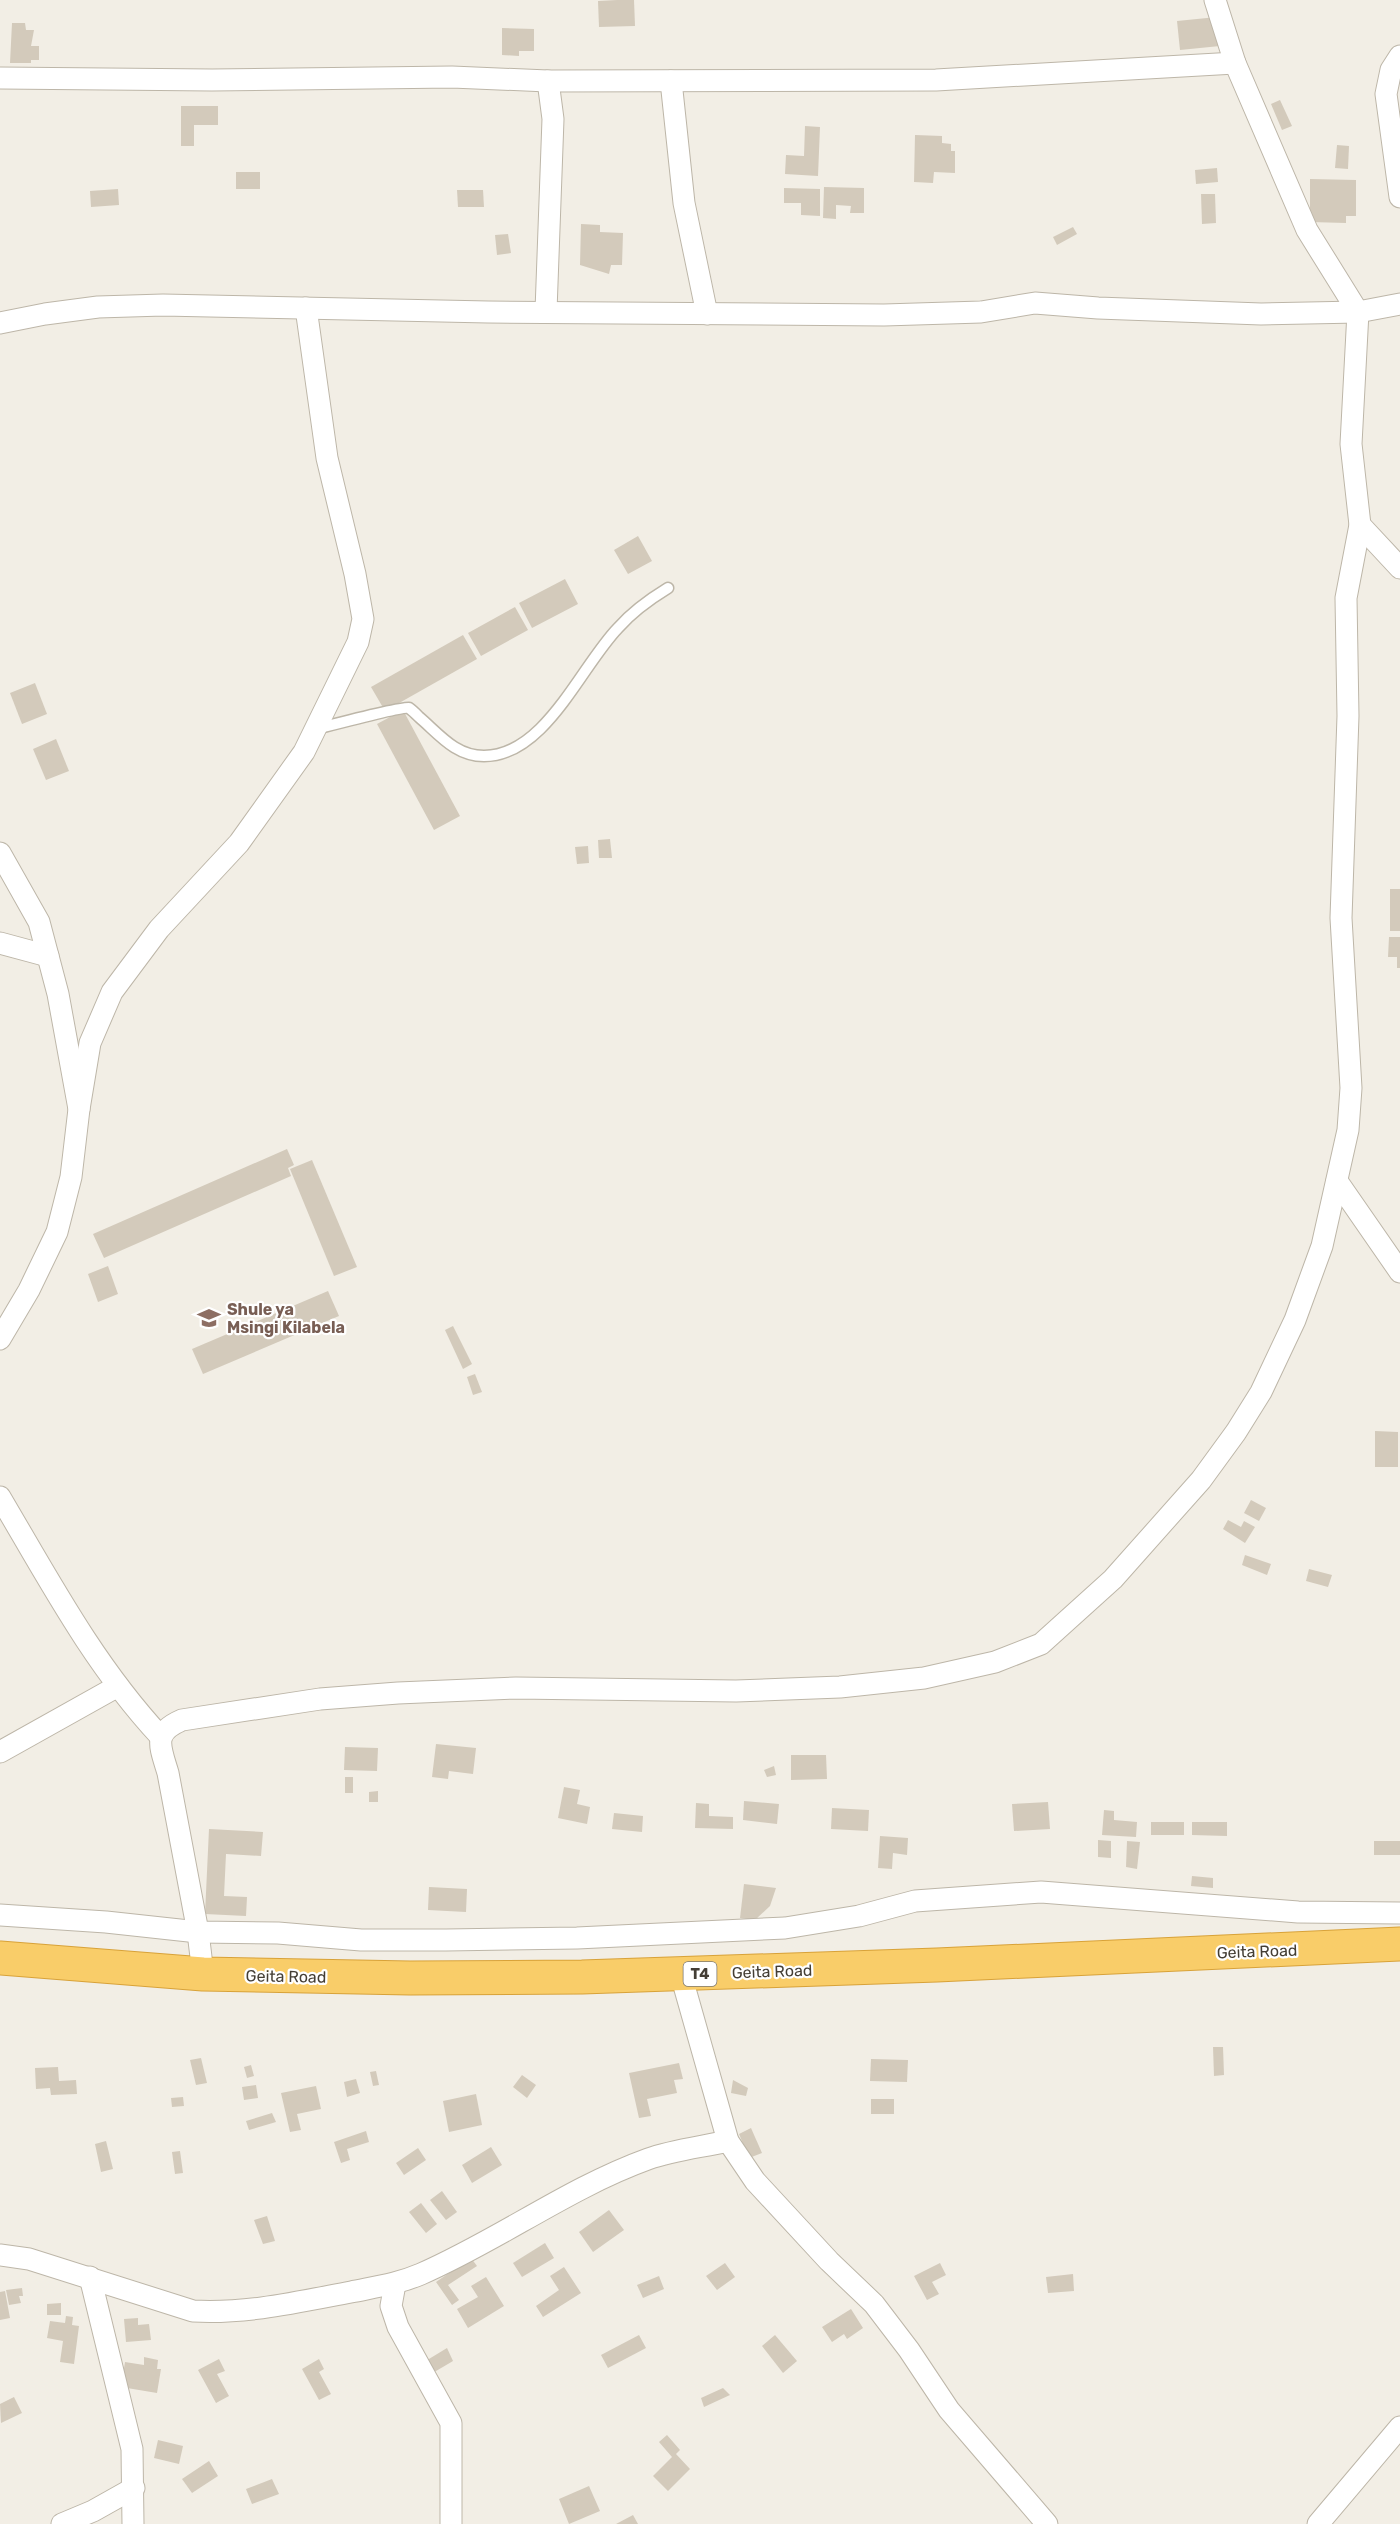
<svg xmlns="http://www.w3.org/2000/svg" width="1400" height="2524" font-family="Rubik,sans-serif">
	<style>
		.building { fill: #d3cabb }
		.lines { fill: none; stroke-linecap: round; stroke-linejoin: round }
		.lane-casing { stroke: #bdb6a8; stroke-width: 13 }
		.street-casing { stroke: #bdb6a8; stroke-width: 23 }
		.highway-casing { stroke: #d8a239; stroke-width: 35 }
		.lane { stroke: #fff; stroke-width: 10 }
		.street { stroke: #fff; stroke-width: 21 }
		.highway { stroke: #f9cd69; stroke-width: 33 }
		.labels { text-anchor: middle; stroke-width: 4.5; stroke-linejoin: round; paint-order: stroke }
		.shield { fill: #fff; stroke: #7c7872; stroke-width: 1.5 }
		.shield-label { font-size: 15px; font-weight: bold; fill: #443e35 }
		.education-label { font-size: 16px; font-weight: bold; fill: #785e54; stroke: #fff; text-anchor: start }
		.street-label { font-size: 16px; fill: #443e35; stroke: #fff }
	</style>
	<rect width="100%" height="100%" fill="#f2eee5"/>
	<!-- building -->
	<g class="building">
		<polygon points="617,0 634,0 635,26 599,27 598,1"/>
		<polygon points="1217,17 1220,46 1180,50 1177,21"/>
		<polygon points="12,23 25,23 26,30 34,30 31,46 39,46 39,60 31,60 31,63 10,63"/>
		<polygon points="502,28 534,29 534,51 519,51 519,56 502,55"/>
		<polygon points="1280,100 1292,126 1282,130 1271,104"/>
		<polygon points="181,106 218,106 218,125 194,125 194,146 181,146"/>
		<polygon points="805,126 820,127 818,176 785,174 786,155 804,156"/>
		<polygon points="915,135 942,136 942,143 951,144 951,151 955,151 955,173 934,172 933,183 914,182"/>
		<polygon points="1337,145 1349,146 1348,169 1335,168"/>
		<polygon points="1217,168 1218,182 1196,184 1195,170"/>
		<rect x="236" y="172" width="24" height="17"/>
		<polygon points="1310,179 1356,180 1356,216 1346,216 1346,223 1310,222"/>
		<polygon points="824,187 864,188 864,213 850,213 851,206 836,205 836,219 823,218"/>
		<polygon points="784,188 820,189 820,216 801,215 801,203 784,203"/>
		<polygon points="118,189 119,205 91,207 90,191"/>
		<polygon points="457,190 483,190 484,207 458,207"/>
		<polygon points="1201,194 1215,194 1216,223 1202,224"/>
		<polygon points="581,224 600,225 600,232 623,233 622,265 611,265 609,274 580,265"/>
		<polygon points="1073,227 1077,234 1057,245 1053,237"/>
		<polygon points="508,234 511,253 497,255 495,235"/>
		<polygon points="638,536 652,561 628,574 614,550"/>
		<polygon points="565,579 578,604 532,628 519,603"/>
		<polygon points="515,607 528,630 481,656 468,633"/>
		<polygon points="463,635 477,659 385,711 371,687"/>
		<polygon points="35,683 47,714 22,724 10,693"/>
		<polygon points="403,710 460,816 434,830 377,724"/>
		<polygon points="56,739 69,771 46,780 33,749"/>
		<polygon points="610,839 612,858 599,858 598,840"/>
		<polygon points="588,846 589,863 577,864 575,847"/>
		<rect x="1390" y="889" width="10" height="42"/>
		<polygon points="1389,937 1400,937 1400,968 1397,968 1397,957 1388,957"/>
		<polygon points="287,1149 294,1165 288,1168 291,1176 104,1258 93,1234"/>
		<polygon points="312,1160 357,1267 334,1276 290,1169"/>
		<polygon points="108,1266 118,1294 98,1302 88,1274"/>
		<polygon points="328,1291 339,1316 203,1374 192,1349"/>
		<polygon points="453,1326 472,1364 463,1369 445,1330"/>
		<polygon points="475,1374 482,1392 473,1395 467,1377"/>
		<polygon points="1375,1431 1398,1432 1398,1467 1375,1467"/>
		<polygon points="1251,1500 1266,1508 1259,1521 1244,1513"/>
		<polygon points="1228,1520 1241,1527 1244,1521 1255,1527 1245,1543 1223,1529"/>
		<polygon points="1245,1555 1271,1564 1267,1575 1242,1565"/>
		<polygon points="1309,1569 1332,1575 1328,1587 1306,1581"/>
		<polygon points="436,1744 476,1748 473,1774 449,1771 448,1779 432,1777"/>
		<polygon points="345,1747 378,1748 377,1771 344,1770"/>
		<polygon points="791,1755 826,1755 827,1779 791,1780"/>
		<polygon points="774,1766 776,1775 767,1777 764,1770"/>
		<rect x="345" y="1777" width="8" height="16"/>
		<polygon points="564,1787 580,1790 577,1804 590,1807 587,1824 558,1818"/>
		<polygon points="378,1791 378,1802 369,1802 369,1792"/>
		<polygon points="744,1801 779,1804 777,1824 743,1820"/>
		<polygon points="1048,1802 1050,1829 1014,1831 1012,1804"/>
		<polygon points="696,1803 709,1804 709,1816 733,1817 733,1829 695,1828"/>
		<polygon points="832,1808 869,1810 868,1831 831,1829"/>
		<polygon points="1104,1810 1114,1811 1114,1820 1137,1822 1136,1837 1102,1835"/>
		<polygon points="614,1813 643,1816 642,1832 612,1829"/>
		<rect x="1151" y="1822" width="33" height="13"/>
		<polygon points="1192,1822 1227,1822 1227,1836 1192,1835"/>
		<polygon points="209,1829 263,1832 261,1856 226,1854 224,1896 247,1897 246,1916 205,1914"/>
		<polygon points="880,1836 908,1838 907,1855 893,1853 892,1869 878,1868"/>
		<polygon points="1098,1840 1111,1841 1111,1858 1098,1857"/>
		<polygon points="1127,1841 1140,1842 1137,1869 1126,1867"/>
		<rect x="1374" y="1841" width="26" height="14"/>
		<polygon points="1192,1876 1213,1878 1213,1888 1191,1886"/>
		<polygon points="744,1884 776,1888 770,1906 755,1920 740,1918"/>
		<polygon points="429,1887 467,1889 466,1912 428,1910"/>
		<polygon points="1213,2047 1223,2047 1224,2075 1214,2076"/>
		<polygon points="201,2058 207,2083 196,2085 190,2060"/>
		<polygon points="871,2059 908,2060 907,2082 870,2081"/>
		<polygon points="679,2063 683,2079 674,2080 677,2093 647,2099 651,2116 639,2118 629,2073"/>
		<polygon points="251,2065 254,2076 247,2078 244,2067"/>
		<polygon points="58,2067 59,2081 76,2080 77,2094 51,2095 50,2088 36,2089 35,2068"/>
		<polygon points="376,2071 379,2085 373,2086 370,2072"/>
		<polygon points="522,2075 536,2085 527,2098 513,2087"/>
		<polygon points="356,2079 360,2093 347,2097 344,2082"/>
		<polygon points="733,2080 748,2088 746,2096 731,2093"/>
		<polygon points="256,2085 258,2098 244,2100 242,2087"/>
		<polygon points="316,2086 321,2109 297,2114 301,2130 290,2132 281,2093"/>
		<polygon points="476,2094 482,2125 449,2132 443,2101"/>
		<polygon points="183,2097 184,2106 172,2107 171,2098"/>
		<rect x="871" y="2099" width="23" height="15"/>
		<polygon points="272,2113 276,2122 249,2130 246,2121"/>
		<polygon points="751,2128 762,2153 749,2158 739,2134"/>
		<polygon points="366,2131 369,2142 347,2149 350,2160 341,2163 334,2142"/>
		<polygon points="106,2141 113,2169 101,2172 95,2144"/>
		<polygon points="491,2147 502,2165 472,2183 462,2165"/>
		<polygon points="418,2148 426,2160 404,2175 396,2163"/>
		<polygon points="180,2151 183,2173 175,2174 172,2152"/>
		<polygon points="442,2191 457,2212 446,2220 430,2200"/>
		<polygon points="421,2203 437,2224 426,2233 409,2212"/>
		<polygon points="609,2210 624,2230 593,2252 579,2232"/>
		<polygon points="267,2216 275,2241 263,2244 254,2220"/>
		<polygon points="545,2243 554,2258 522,2277 513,2263"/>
		<polygon points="471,2258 477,2266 448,2285 459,2300 452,2305 436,2282"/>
		<polygon points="725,2263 735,2277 717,2290 706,2276"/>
		<polygon points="940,2263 946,2275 932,2282 939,2294 927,2300 914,2276"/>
		<polygon points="564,2267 581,2293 543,2317 536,2306 559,2290 550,2276"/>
		<polygon points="1073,2274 1074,2291 1048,2293 1046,2277"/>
		<polygon points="659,2276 664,2289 643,2298 637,2285"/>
		<polygon points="486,2277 504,2306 468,2328 457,2309 478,2297 471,2286"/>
		<polygon points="22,2288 23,2296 19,2296 21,2303 9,2305 6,2290"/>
		<polygon points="5,2291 10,2318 0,2320 0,2292"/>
		<polygon points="61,2303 61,2315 47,2315 47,2304"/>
		<polygon points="851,2309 863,2328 847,2339 844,2334 832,2342 822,2327"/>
		<polygon points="66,2316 73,2317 72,2325 79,2326 74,2364 60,2362 63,2341 47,2338 50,2321 65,2323"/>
		<polygon points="138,2318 138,2325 149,2324 151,2340 126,2342 124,2319"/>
		<polygon points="639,2335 646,2348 608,2368 601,2355"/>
		<polygon points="775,2335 797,2361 783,2373 762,2346"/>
		<polygon points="447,2348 453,2361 431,2374 424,2362"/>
		<polygon points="144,2357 158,2360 157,2369 161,2369 157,2393 121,2387 125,2362 144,2365"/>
		<polygon points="219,2359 225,2371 217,2374 229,2396 216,2403 198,2370"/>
		<polygon points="319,2359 324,2369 319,2372 331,2394 319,2400 302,2369"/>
		<polygon points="723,2388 730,2395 704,2407 701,2398"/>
		<polygon points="14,2397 22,2413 1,2423 0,2404"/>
		<polygon points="667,2435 680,2450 676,2454 690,2469 668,2491 653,2476 672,2457 659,2442"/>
		<polygon points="158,2440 183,2446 179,2464 154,2458"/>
		<polygon points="209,2461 218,2476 192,2493 182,2479"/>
		<polygon points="272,2479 279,2494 252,2504 246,2489"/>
		<polygon points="589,2486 600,2511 569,2524 559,2499"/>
		<polygon points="633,2515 638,2524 616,2524"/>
	</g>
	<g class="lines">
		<!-- lane casing -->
		<g class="lane-casing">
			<path id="lane" d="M316,729C328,726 403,706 409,708C412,710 416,714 419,717C439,734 455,756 484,756C545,756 581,666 618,628C632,612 650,599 668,588"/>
		</g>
		<!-- street casing -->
		<g class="street-casing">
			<g id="street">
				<polyline points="1400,56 1391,70 1386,94 1400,197"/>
				<polyline points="0,78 212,80 452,77 548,81 936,80 1235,63"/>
				<polyline points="671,81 684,203 707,314"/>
				<polyline points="546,311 553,119 548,81"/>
				<polyline points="0,323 45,314 98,307 163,305 488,312 884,315 981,312 1035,303 1098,308 1261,314 1358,312 1400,304"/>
				<polyline points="1360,525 1400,568"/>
				<polyline points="0,853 39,922 58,994 79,1109 71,1177 57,1232 29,1290 0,1339"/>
				<polyline points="0,943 48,956"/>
				<polyline points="79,1109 90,1043 112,992 159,929 239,843 304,752 358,642 363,619 355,574 327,458 306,308"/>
				<polyline points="1337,1181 1400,1272"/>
				<path d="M0,1497C49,1580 94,1665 160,1736"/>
				<polyline points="0,1752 118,1686"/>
				<polyline points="0,1915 106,1922 198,1932 278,1933 361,1940 446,1940 577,1938 785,1928 859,1916 915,1901 1041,1892 1298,1912 1400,1913"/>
				<path d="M203,1974L198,1932L168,1773C160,1746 152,1733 182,1720L320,1699L398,1693L516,1688L736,1691L840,1687L924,1678L995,1662L1041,1644L1113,1579L1201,1480L1236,1432L1261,1392L1295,1320L1322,1246L1348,1130L1351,1088L1341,918L1348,716L1346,598L1360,525L1351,444L1358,312L1307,230L1235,63L1215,0"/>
				<polyline points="681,1975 728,2141 755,2181 829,2261 874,2304 909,2350 949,2410 1047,2524"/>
				<path d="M0,2255L29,2259L193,2311C247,2314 298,2302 351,2292C375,2287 398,2284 421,2274C499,2240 568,2188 648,2159C673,2150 702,2147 728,2141"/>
				<polyline points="90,2277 132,2449 133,2524"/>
				<polyline points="395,2284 391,2306 398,2327 451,2423 451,2524"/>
				<polyline points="62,2524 93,2511 134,2488"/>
				<polyline points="1318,2524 1400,2427"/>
			</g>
		</g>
		<!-- highway casing -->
		<g class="highway-casing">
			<polyline id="highway" points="0,1958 203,1974 410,1978 582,1977 937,1965 1400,1944"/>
		</g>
		<!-- lane -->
		<use href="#lane" class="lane"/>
		<!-- street -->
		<use href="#street" class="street"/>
		<!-- highway -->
		<use href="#highway" class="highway"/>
	</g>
	<!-- icons -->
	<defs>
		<g id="school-bare" transform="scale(1.8)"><path d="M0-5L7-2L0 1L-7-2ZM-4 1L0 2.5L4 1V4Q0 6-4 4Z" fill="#8d6e63" stroke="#fff" stroke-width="2.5" paint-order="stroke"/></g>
	</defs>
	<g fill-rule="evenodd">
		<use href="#school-bare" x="209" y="1318"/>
	</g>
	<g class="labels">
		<!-- shield labels -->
		<rect class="shield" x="683.5" y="1962" width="33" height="24" rx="4.5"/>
		<g class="shield-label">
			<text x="700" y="1979">T4</text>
		</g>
		<!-- education labels -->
		<g class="education-label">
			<text x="227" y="1315">Shule ya<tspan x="227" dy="18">Msingi Kilabela</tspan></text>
		</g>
		<!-- street labels -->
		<g class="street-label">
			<text transform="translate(1257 1951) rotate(-2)" y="6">Geita Road</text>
			<text transform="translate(772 1971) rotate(-2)" y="6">Geita Road</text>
			<text transform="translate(286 1976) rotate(1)" y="6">Geita Road</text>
		</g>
	</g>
</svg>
